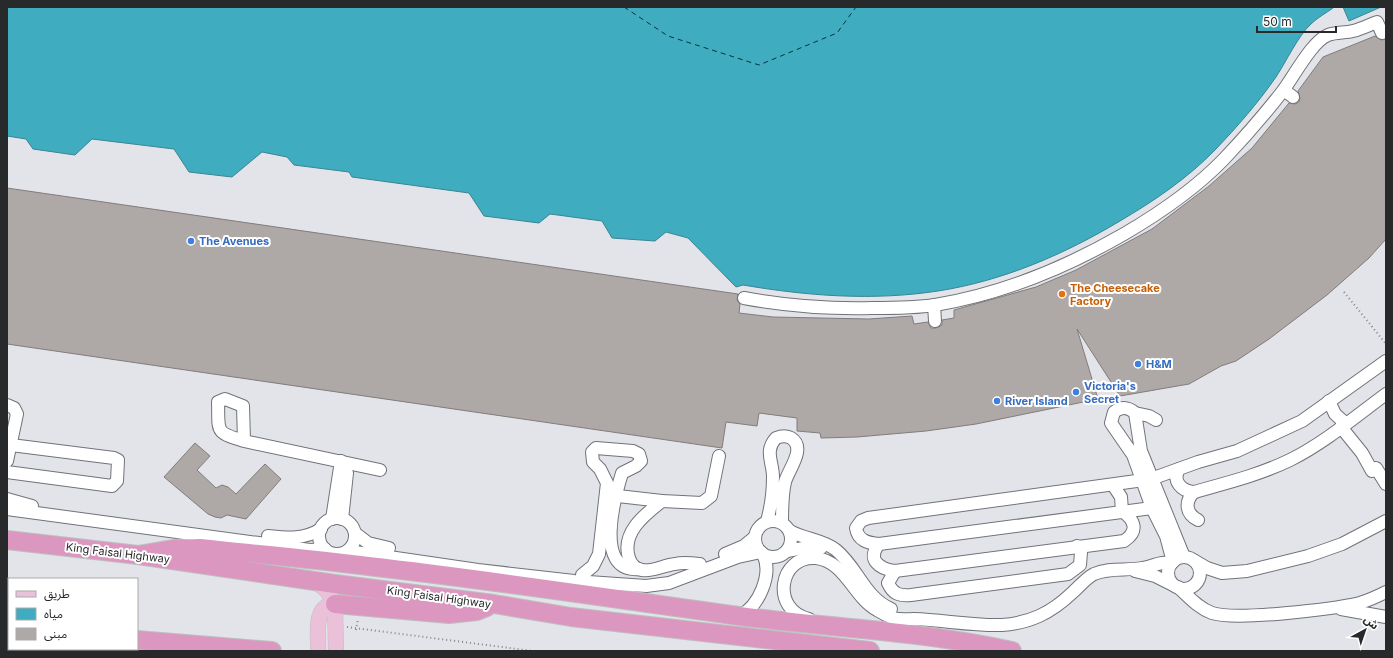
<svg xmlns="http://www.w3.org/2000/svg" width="1393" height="658" font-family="Inter,'Noto Sans Arabic',sans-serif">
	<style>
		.water { fill: #40acbf; stroke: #398593 }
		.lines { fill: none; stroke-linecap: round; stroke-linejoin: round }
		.ferry { stroke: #01363e; stroke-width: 1; stroke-dasharray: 5 4; stroke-linecap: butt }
		.building { fill: #aea8a7; stroke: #827c7c }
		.minor-casing { stroke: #707377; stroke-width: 14 }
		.major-casing { stroke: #bebfbf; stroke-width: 16 }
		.highway-casing { stroke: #bebfbf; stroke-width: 20 }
		.path { stroke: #848689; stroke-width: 2; stroke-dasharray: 1 3; stroke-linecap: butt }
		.minor { stroke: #fff; stroke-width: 12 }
		.major { stroke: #eac1d9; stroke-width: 15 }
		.highway { stroke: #dc97c0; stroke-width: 18 }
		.shop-dot { fill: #3f7fe0; stroke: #fff; stroke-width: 1.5 }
		.food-dot { fill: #e8710a; stroke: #fff; stroke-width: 1.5 }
		.labels { text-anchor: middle; stroke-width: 4; stroke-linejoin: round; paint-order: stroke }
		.shop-label { font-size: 11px; font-weight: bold; fill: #366cbe; stroke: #fff; text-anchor: start }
		.food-label { font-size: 11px; font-weight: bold; fill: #c56008; stroke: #fff; text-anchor: start }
		.street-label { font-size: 11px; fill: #28292b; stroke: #fff }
	</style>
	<rect width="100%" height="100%" fill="#e2e4e9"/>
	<!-- water -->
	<g class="water">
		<path d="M7,7H1333V8C1326,13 1317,18 1311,24C1298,36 1286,62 1276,77C1258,103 1237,127 1215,150C1188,178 1154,201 1120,221C1065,254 1003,281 938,291C873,301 807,296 743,285L736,287L688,238L666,232L655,241L612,238L602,221L550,214L539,223L484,216L469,193L352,177L349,172L294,165L287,157L262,152L232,177L189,172L174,149L92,139L75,155L33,149L26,139L7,136Z"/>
		<polygon points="1343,7 1381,7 1349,21"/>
	</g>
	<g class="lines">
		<!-- ferry -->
		<polyline class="ferry" points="624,7 668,36 759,65 837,33 856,7"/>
	</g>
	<!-- building -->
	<g class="building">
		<polygon points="1375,36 1381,40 1386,39 1386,239 1369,258 1327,295 1269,339 1236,361 1221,366 1189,384 1120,396 1077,329 1098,399 976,424 926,431 857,437 821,438 820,433 797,431 797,418 759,413 757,426 726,422 722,448 7,344 7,188 738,294 737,300 740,304 739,313 773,317 869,319 912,316 914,324 928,322 931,328 936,328 942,325 942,320 954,318 954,310 1036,287 1076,270 1152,229 1209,186 1252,148 1289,103 1295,104 1299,102 1300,98 1298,91 1323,57"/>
		<polygon points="195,443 210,456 197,470 216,488 222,485 228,487 236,494 265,464 281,479 246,519 227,515 221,518 215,517 208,514 164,477"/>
	</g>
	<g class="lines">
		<!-- minor casing -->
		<g class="minor-casing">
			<g id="minor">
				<polyline points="1284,90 1293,97"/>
				<path d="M744,298C787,306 829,309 872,308C893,308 915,308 935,305C1002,294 1065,268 1124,234C1160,213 1195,189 1224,159C1244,138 1264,115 1282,92C1293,78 1312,41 1328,35C1335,32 1345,33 1353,31C1361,29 1369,25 1377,22L1382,33"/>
				<polyline points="934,305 935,321"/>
				<polyline points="1329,401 1335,414 1345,423"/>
				<polyline points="7,405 14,408 17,414 7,461"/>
				<polyline points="1135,413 1149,416 1156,420"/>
				<polyline points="1341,427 1362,453 1372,471"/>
				<path d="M244,441L243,406L225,399L218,402C219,432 214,432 244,441L380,470"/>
				<polyline points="1376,468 1386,484"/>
				<path d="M1179,469C1172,481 1181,491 1194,492C1226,483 1259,475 1290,460C1324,443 1355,417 1386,394"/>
				<polyline points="7,472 112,486 117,481 118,460 114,458 11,445"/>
				<polyline points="1113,485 1121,497 1122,511"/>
				<path d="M1194,492C1184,502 1186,514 1198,520"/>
				<polyline points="609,495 662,501 702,503 711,496 719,456"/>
				<polyline points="7,499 32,506"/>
				<path d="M662,501C644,515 621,533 629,558C631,564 636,569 642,570C653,572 664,565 675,564C683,562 691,563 700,564"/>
				<path d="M1152,508L879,544C868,543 858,541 856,528L861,521L868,518L1151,479L1198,462L1237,451L1302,421L1386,361"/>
				<polyline points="7,509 310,550 325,549"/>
				<circle cx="337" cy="536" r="18"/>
				<polyline points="332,519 341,461"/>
				<polyline points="342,519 347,473"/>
				<circle cx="773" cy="539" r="18"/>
				<path d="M767,521C771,507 773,492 773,477C773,462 764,451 776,438C781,436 786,435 791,438C807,448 788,470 785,482C782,495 782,509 782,523"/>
				<path d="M790,531C804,539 824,540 836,550C858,568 864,597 891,609"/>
				<polyline points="355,533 368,543 389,548"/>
				<path d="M268,536C288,538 303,540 321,529"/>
				<path d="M879,544C866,560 880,569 895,571L1124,541C1139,531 1135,520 1122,511"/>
				<polyline points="348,551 478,570 574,581 646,586 669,583 738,557 761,552"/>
				<polyline points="787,551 809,547 821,548"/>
				<polyline points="725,554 744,546 755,537"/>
				<circle cx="1184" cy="573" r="16"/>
				<polyline points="1195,561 1207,568 1222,573 1247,571 1308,556 1342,544 1386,521"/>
				<path d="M1173,562L1166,536L1152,508L1133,455L1111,423L1114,412C1122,406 1128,407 1135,413L1141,451L1184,557"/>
				<path d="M895,571L888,583C893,594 899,596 911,595L1068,574L1080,565L1081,552L1077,546"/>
				<polyline points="1135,571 1155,576 1175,586"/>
				<path d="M582,575L593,566L599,554L607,483L600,469L593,462L592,452L596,448L633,451L639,454L641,461L636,466L622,473C615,496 593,573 639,569"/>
				<path d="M1178,587C1188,596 1198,608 1212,613C1236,621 1333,609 1360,603C1369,600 1378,596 1386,592"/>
				<polyline points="1341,609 1386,617"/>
				<polyline points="7,611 9,611"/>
				<path d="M739,616C759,607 773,574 763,554"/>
				<path d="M809,619C770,610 779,555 816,558C845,561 854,598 877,610C882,613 888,616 893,618C900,620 907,619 914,619C943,620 973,626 1002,625C1030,623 1051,613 1072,593C1079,587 1086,578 1094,574C1109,567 1127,571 1142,568C1153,567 1161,560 1171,564"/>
			</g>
		</g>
		<!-- major casing -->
		<g class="major-casing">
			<g id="major">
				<polyline points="313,579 327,591 335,604 336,651"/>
				<path d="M318,651C319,635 312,606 335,604"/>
			</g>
		</g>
		<!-- highway casing -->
		<g class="highway-casing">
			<g id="highway">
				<polyline points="7,540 138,555 335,584 494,604 571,617 870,651"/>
				<path d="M138,555L173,549L200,548C256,554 312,559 368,566C492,580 615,599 739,616C830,628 922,631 1012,651"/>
				<polyline points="335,604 449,614 477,611 487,607"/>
				<polyline points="7,625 9,626"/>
				<polyline points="137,640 272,651"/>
			</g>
		</g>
		<!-- path -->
		<g class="path">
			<polyline points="1370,7 1372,11"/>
			<polyline points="1344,292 1386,344"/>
			<polyline points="347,627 533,651"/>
			<polyline points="356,630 358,619"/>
		</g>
		<!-- minor -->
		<use href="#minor" class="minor"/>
		<!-- major -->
		<use href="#major" class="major"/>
		<!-- highway -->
		<use href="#highway" class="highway"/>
	</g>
	<!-- markers -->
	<g class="shop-dot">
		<circle cx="191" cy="241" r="4"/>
		<circle cx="1138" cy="364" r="4"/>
		<circle cx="1076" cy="392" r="4"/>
		<circle cx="997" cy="401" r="4"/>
	</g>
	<circle class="food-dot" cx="1062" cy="294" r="4"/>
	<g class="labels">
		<!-- shop labels -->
		<g class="shop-label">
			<text x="199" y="245">The Avenues</text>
			<text x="1146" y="368">H&amp;M</text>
			<text x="1084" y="390">Victoria's<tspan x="1084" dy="13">Secret</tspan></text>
			<text x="1005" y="405">River Island</text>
		</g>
		<!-- food labels -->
		<g class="food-label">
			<text x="1070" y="292">The Cheesecake<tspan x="1070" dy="13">Factory</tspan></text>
		</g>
		<!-- street labels -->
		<g class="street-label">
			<text transform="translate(118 553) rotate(7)" y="4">King Faisal Highway</text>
			<text transform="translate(439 597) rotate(8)" y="4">King Faisal Highway</text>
		</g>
	</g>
	<!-- border -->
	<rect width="1393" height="658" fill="none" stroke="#28292b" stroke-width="16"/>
	<!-- legend -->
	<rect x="8" y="578" width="130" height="72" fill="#ffffff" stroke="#a9a9aa"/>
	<rect x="16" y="591" width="20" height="6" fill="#eac1d9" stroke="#a9a9aa"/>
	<text x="44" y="598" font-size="12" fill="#28292b">طريق</text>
	<rect x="16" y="608" width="20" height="12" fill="#40acbf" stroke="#a9a9aa"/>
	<text x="44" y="618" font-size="12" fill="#28292b">مياه</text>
	<rect x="16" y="628" width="20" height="12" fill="#aea8a7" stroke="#a9a9aa"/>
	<text x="44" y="638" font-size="12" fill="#28292b">مبنى</text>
	<!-- north arrow -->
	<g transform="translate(1365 630) rotate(40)" stroke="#ffffff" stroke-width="3" paint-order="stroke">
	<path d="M0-3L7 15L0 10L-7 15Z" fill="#28292b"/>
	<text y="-6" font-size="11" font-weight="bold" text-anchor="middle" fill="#28292b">ش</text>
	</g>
	<!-- scale -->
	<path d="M1257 26v6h79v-6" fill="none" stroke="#28292b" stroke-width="2"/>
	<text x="1263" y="26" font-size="12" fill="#28292b" stroke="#ffffff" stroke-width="3" paint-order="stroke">50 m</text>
</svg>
